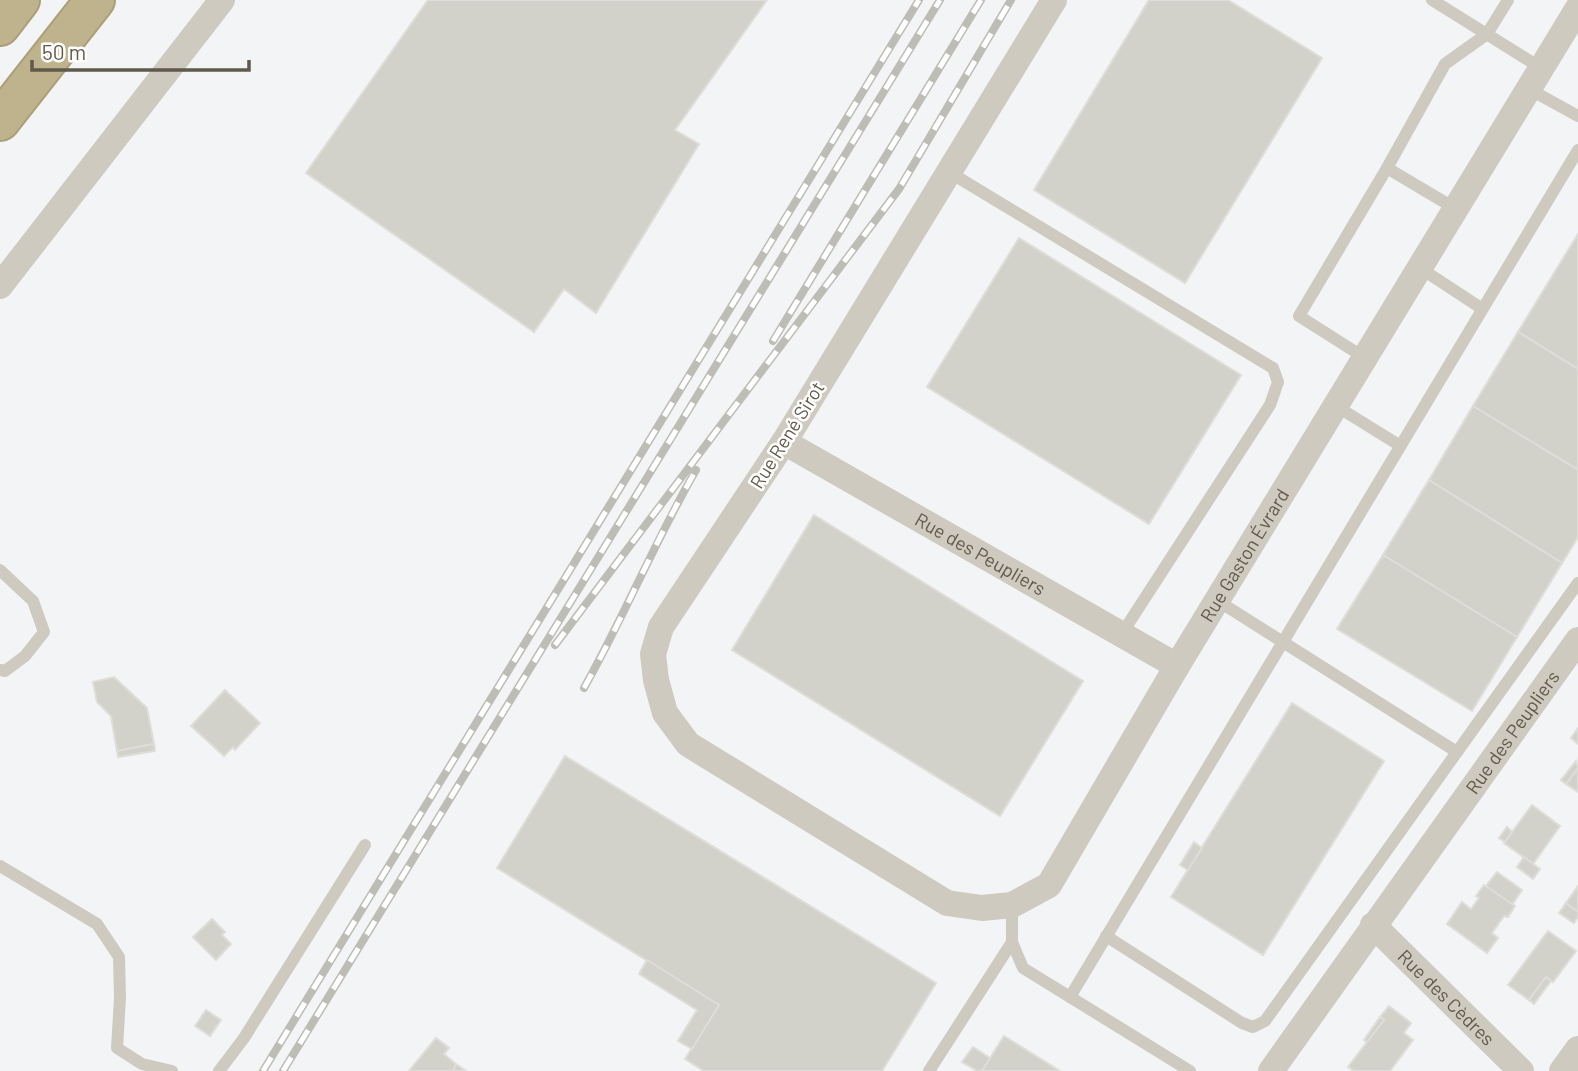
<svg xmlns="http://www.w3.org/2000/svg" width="1578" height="1071" font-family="Barlow,sans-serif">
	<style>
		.building { fill: #d2d1ca; stroke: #deddd7; stroke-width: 2 }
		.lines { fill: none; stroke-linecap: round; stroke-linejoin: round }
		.highway-casing { stroke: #ab9f78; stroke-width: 42 }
		.lane { stroke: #cecabf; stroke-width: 12 }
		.street { stroke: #cecabf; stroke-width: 26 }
		.highway { stroke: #bfb38d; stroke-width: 38 }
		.rail-casing { stroke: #bdbcb5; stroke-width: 8 }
		.rail { stroke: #fff; stroke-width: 5; stroke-dasharray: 16; stroke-linecap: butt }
		.labels { text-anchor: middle; stroke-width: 5; stroke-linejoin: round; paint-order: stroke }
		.street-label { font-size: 19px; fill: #605a4b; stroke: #fff }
	</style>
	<rect width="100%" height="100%" fill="#f3f4f5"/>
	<!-- building -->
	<g class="building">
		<polygon points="428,0 767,0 675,130 699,144 596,313 564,289 534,332 306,173"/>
		<polygon points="1149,0 1228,0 1322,58 1185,283 1034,190"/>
		<polygon points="1578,234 1578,369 1518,332"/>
		<polygon points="1019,238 1241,375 1149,524 927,387"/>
		<polygon points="1518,332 1578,369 1578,470 1473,406"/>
		<polygon points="1473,406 1578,470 1578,537 1562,563 1429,480"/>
		<polygon points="1429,480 1562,563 1517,637 1383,555"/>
		<polygon points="814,515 1083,681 1000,816 732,650"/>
		<polygon points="1383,555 1517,637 1472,711 1337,629"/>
		<polygon points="114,677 147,708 154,744 117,751 111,716 97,702 93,682"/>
		<polygon points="225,690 260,723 235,750 233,747 224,756 191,726"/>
		<polygon points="1292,703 1384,761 1263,955 1171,897"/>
		<polygon points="1578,728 1578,744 1571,738"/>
		<polygon points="154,744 155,751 118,757 117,751"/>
		<polygon points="565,756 936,983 882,1071 704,1071 685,1059 719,1005 497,868"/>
		<polygon points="1576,761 1578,768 1566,784 1561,780"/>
		<polygon points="1578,768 1578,792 1566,784"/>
		<polygon points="1532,805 1560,826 1533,864 1504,843"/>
		<polygon points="1507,827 1512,832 1505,842 1499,838"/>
		<polygon points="1194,842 1202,848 1188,870 1180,865"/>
		<polygon points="1524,857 1540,869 1533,879 1517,867"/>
		<polygon points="1497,872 1522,890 1512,905 1486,886"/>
		<polygon points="1484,885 1515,906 1508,917 1504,916 1492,933 1498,938 1487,953 1447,924 1462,902 1471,909 1479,898 1476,896"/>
		<polygon points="1578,886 1578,912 1566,903"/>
		<polygon points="1566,903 1578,912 1578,917 1574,923 1559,913"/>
		<polygon points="212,919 225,932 222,935 231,944 216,960 193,937"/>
		<polygon points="1548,931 1576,951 1553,982 1546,977 1529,1000 1508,985"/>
		<polygon points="647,960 719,1005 692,1049 678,1041 697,1010 639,974"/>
		<polygon points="1546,977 1551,981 1534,1004 1529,1000"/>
		<polygon points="1389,1006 1411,1023 1404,1033 1413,1040 1390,1071 1354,1071 1348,1067 1384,1020 1380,1017"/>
		<polygon points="206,1010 221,1020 210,1036 195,1026"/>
		<polygon points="1380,1017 1384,1020 1367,1042 1364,1040"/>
		<polygon points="1004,1036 1060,1071 982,1071"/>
		<polygon points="436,1038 449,1048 444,1054 456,1064 453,1071 409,1071"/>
		<polygon points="973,1047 990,1058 982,1071 977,1071 962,1062"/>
		<polygon points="456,1064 466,1071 453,1071"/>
	</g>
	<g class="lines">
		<!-- highway casing -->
		<g class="highway-casing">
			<g id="highway">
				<polyline points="0,26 20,0"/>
				<polyline points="0,121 95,0"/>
			</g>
		</g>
		<!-- lane -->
		<g class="lane">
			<polyline points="1432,0 1541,68"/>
			<polyline points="1529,89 1578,116"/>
			<polyline points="1387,168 1456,209"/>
			<polyline points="949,172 1273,368 1278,382 1270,405 1121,635"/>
			<polyline points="1420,268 1481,308"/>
			<polyline points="1365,358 1299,316 1387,168 1445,64 1487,34 1508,0"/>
			<polyline points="1336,406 1399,445"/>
			<polyline points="0,570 33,601 44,632 25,656 5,671 0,670"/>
			<polyline points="1457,752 1578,583"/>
			<polyline points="0,866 97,924 119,957 120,998 117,1048 142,1064 172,1071"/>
			<polyline points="1012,905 1012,942 1023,968 1190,1071"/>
			<polyline points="1106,936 1242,1023 1253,1027 1265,1021 1457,752 1218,601"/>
			<polyline points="1070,997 1578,150"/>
			<polyline points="219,1071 244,1038 365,845"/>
			<polyline points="929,1071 1012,942"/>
		</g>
		<!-- street -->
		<g class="street">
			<path id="s1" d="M1054,0L784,442L661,627L653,654L656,680L665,713L688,744L947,903L982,908L1012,905L1049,885L1177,666L1578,8"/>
			<polyline points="0,286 222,0"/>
			<path id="s2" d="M784,442L1177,666"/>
			<path id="s3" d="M1373,925L1521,1071"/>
			<path id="s4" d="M1271,1071L1578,640"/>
			<polyline points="1562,1071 1578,1049"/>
		</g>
		<!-- highway -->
		<use href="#highway" class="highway"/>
		<!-- rail casing -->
		<g class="rail-casing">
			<g id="rail">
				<polyline points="773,341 981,0"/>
				<polyline points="555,645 899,189 1011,0"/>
				<path d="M584,688C624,617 655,541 696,470"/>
				<polyline points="263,1071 919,0"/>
				<polyline points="283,1071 940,0"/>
			</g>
		</g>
		<!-- rail -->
		<use href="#rail" class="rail"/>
	</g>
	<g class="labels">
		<!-- street labels -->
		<g class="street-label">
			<text transform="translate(787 435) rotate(-58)" y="7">Rue René Sirot</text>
			<text dy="7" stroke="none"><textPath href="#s2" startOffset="226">Rue des Peupliers</textPath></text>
			<text dy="7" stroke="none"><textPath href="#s1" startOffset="1662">Rue Gaston Évrard</textPath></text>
			<text dy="7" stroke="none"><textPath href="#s4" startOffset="416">Rue des Peupliers</textPath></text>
			<text dy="7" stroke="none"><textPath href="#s3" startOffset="103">Rue des Cèdres</textPath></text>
		</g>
	</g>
	<!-- scale -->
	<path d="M32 60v10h217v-10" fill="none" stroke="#605a4b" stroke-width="3.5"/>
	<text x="42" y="60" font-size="21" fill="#605a4b" stroke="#ffffff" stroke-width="5" paint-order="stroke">50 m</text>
</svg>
